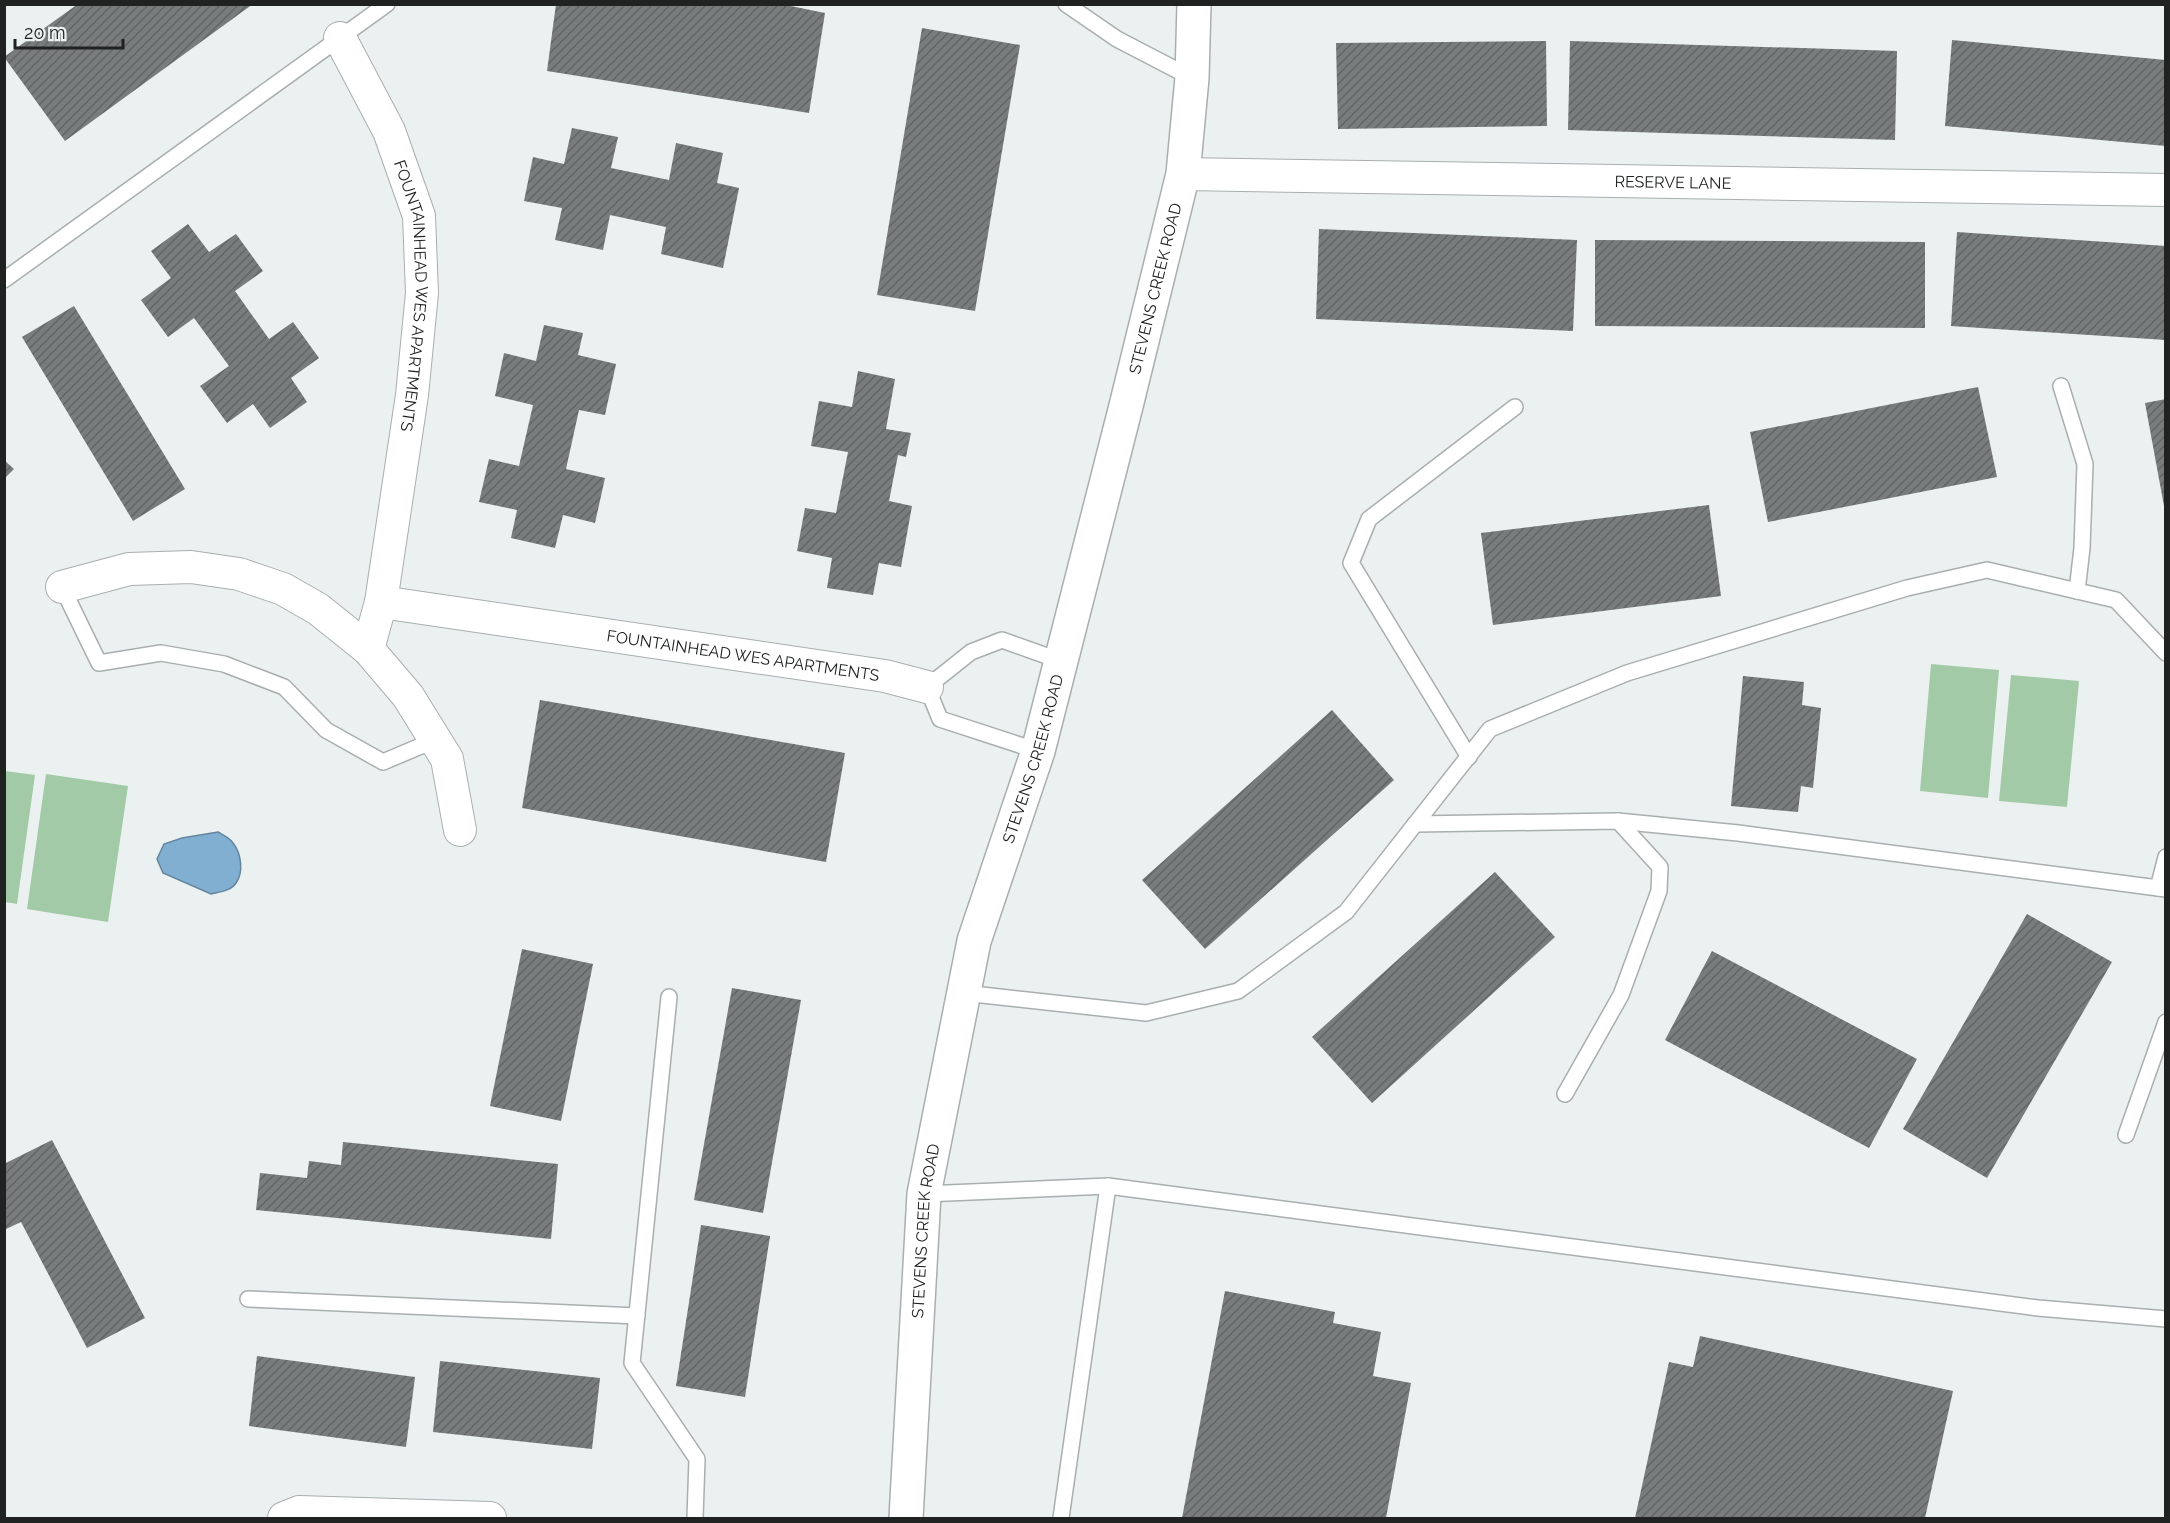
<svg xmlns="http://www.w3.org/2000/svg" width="2170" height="1523" font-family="Raleway,sans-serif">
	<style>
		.garden { fill: #a3caa7 }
		.water { fill: #81afd2; stroke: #64859d; stroke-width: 1.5 }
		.building { fill: url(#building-hatch) }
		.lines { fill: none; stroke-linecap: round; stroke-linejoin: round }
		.service-casing { stroke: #a9aeae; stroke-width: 18 }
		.minor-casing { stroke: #a9aeae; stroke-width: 34 }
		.tertiary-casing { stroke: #a9aeae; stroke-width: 36 }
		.service { stroke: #fff; stroke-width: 15 }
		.minor { stroke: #fff; stroke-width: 32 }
		.tertiary { stroke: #fff; stroke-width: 33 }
		.labels { text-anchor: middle; stroke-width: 4.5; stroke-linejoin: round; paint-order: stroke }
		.street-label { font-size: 16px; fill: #202222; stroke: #ebf0f0 }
	</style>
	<defs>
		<pattern id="building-hatch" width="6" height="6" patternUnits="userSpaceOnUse" patternTransform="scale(1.5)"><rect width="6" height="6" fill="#787c7d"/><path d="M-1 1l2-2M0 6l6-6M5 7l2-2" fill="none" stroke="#626566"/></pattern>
	</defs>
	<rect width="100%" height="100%" fill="#ebf0f0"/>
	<!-- garden -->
	<g class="garden">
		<polygon points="1931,664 1999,670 1988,798 1920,791"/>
		<polygon points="2011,675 2079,681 2067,807 1999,801"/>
		<polygon points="5,771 35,775 17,904 5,902"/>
		<polygon points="46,774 128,786 108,922 27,909"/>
	</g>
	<!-- water -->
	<path class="water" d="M218,832C223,835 230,838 233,843C241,853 244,872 236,883C231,891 219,892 211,894L163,873L157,859L164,844L182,838Z"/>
	<!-- building -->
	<g class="building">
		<polygon points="78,4 253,4 65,141 4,57"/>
		<polygon points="556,4 781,4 825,13 809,113 547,71"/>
		<polygon points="922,28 1020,45 975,311 877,295"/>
		<polygon points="1952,40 2166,60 2166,146 1945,126"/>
		<polygon points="1546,41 1547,126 1338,129 1336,43"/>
		<polygon points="1570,41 1897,51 1895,140 1568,130"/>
		<polygon points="572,128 618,137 611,168 669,180 676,143 723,153 717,183 739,188 723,268 661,254 666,227 610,215 603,250 555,240 562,208 524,201 533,157 564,164"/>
		<polygon points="188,224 209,252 236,234 263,271 235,291 269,339 293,322 319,358 291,378 307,402 270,428 253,404 227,423 200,386 229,366 194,318 168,337 141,300 171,278 151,251"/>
		<polygon points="1319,229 1577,240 1573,331 1316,319"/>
		<polygon points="1957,232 2166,246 2166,340 1951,326"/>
		<polygon points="1595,240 1925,242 1925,328 1595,326"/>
		<polygon points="74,306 185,489 133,521 22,337"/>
		<polygon points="544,325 583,333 578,355 616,364 605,415 579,410 566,469 605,478 595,523 563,515 555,548 511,538 517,510 479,502 489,459 519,466 533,405 495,396 504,353 536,361"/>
		<polygon points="858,371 895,379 886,429 911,433 906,457 898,455 889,501 912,506 901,567 879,563 873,595 827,588 832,558 797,551 805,508 836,513 848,452 811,446 819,401 852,407"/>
		<polygon points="1978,387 1997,477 1768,522 1750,432"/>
		<polygon points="2166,399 2166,506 2164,506 2145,403"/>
		<polygon points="4,460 14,469 4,479"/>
		<polygon points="1709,505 1721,596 1493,625 1481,533"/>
		<polygon points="1743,676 1804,682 1802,705 1821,708 1813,788 1801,786 1798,812 1731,806"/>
		<polygon points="540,700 845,753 826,862 522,808"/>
		<polygon points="1332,710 1394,780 1205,949 1142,880"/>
		<polygon points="1495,872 1555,937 1372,1103 1312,1037"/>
		<polygon points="2027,914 2112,962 1987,1178 1903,1129"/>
		<polygon points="522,949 593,964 561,1121 490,1106"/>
		<polygon points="1712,951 1917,1059 1869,1148 1665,1040"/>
		<polygon points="732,988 801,1000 763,1213 694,1200"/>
		<polygon points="52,1140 145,1318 87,1348 21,1222 4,1230 4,1164"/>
		<polygon points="343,1142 558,1164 551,1239 256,1210 260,1173 307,1178 309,1161 341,1165"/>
		<polygon points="701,1225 770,1236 745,1397 676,1386"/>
		<polygon points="1225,1291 1335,1312 1333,1323 1381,1332 1373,1376 1411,1383 1386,1518 1182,1518"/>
		<polygon points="1700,1336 1953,1391 1925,1518 1635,1518 1669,1362 1693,1367"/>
		<polygon points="257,1356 415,1377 406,1447 249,1426"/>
		<polygon points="440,1361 600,1378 592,1449 433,1432"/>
	</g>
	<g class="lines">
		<!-- service casing -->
		<g class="service-casing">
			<g id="service">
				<polyline points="1066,4 1117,39 1192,78"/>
				<polyline points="4,280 387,4"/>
				<polyline points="2061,386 2085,464 2082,548 2077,591"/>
				<polyline points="62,587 99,663 161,653 224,664 284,687 326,730 383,762 435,740"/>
				<polyline points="1038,751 940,719 927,687 971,652 1002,640 1061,661"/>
				<polyline points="1469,757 1351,563 1369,519 1515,407"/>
				<polyline points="1415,824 1618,821 1738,833 2166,889"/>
				<polyline points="2158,888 2166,857"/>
				<polyline points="964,993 1146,1013 1238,991 1346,912 1490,729 1627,673 1907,588 1987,570 2116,600 2166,653"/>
				<polyline points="669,997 632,1363 697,1459 695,1518"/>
				<polyline points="1565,1094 1621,995 1659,891 1660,867 1618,821"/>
				<polyline points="2126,1135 2166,1022"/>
				<polyline points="924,1194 1108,1186 2038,1308 2166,1319"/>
				<polyline points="248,1299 637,1316"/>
				<polyline points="1061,1518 1108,1186"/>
			</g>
		</g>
		<!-- minor casing -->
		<g class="minor-casing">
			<g id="minor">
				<path id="s1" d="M340,38L389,131L419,216L422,293L412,395L381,602L368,649"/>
				<path id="s2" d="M1183,174L2166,190"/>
				<polyline points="62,587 129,569 191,567 239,574 283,589 318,609 368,649 408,696 447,759 460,830"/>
				<path id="s3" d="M381,602L885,676L927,687"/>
				<polyline points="284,1518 299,1512 490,1518"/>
			</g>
		</g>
		<!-- tertiary casing -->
		<g class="tertiary-casing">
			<g id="tertiary">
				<path id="s4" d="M906,1518L924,1194L974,941L1038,751L1126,406L1183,174L1192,78L1194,4"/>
			</g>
		</g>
		<!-- service -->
		<use href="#service" class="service"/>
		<!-- minor -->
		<use href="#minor" class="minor"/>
		<!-- tertiary -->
		<use href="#tertiary" class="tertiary"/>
	</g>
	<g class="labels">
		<!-- street labels -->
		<g class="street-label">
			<text dy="6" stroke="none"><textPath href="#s2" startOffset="490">RESERVE LANE</textPath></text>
			<text dy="6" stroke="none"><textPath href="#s4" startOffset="1260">STEVENS CREEK ROAD</textPath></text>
			<text dy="6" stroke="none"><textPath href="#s1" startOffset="274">FOUNTAINHEAD WES APARTMENTS</textPath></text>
			<text dy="6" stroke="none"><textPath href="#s3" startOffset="366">FOUNTAINHEAD WES APARTMENTS</textPath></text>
			<text dy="6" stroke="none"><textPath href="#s4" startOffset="774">STEVENS CREEK ROAD</textPath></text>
			<text dy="6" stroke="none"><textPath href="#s4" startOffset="288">STEVENS CREEK ROAD</textPath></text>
		</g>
	</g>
	<!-- border -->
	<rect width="2170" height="1523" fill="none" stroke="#202222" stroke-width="12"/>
	<!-- scale -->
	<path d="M15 39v9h108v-9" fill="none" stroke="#202222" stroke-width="3"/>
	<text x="24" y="39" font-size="18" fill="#202222" stroke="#ebf0f0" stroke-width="4.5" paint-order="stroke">20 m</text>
</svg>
